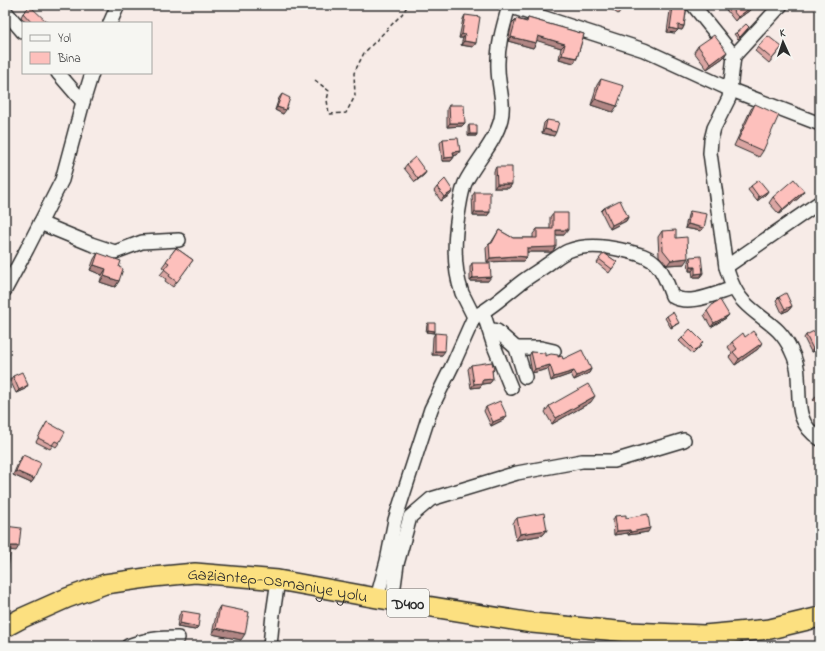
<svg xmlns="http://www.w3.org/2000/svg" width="825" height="651" font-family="'Indie Flower',sans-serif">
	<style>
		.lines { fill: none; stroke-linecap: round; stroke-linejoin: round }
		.minor-casing { stroke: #2b2b2b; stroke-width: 16 }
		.highway-casing { stroke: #2b2b2b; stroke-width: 22 }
		.path { stroke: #2b2b2b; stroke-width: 1.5; stroke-dasharray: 4 3; stroke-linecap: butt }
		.minor { stroke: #f6f6f2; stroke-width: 13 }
		.highway { stroke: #fce080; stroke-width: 19 }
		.wall { fill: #daa5a2; stroke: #2b2b2b }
		.shaded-wall { fill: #b18684; stroke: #2b2b2b }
		.building { fill: #fdc0bc; stroke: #2b2b2b }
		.labels { text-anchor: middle; stroke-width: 3; stroke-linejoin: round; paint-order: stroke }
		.shield { fill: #f6f6f2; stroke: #686867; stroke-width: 1 }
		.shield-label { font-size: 16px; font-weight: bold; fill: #2b2b2b }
		.street-label { font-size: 17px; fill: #2b2b2b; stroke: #f6f6f2 }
	</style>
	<rect width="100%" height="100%" fill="#f7ebe7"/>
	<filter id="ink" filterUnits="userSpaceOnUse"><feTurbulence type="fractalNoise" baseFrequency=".025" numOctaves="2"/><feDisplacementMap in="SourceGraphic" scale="8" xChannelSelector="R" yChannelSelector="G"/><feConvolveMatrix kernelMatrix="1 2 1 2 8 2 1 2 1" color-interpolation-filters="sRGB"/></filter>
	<g filter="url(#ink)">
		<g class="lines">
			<!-- minor casing -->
			<g class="minor-casing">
				<g id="minor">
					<polyline points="505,5 644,50 729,89 820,124"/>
					<polyline points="693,5 734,56"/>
					<path d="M781,5L734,56L729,98L714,128L711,140L710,153L726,267C730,280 735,293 744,302C761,320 780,325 791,350C795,358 798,367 798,376C800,402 795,423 820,439"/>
					<polyline points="5,11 23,32"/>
					<polyline points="110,23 118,5"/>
					<polyline points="58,73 83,102"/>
					<polyline points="40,223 91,244 115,252 142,242 179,240"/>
					<polyline points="726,267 820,202"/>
					<polyline points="5,290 27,249 62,180 83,102 92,73"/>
					<polyline points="483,312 494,346 511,388"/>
					<path d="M474,317C492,308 507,293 523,281C531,275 540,270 548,264C554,260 561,254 568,251C585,244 605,246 622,250C657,257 660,264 672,296C689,307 716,293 734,288"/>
					<polyline points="489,329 497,331 516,348 525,377"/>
					<polyline points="516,348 541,348 554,351"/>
					<path d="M377,598L387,561L395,520L431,409L454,362L474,317C470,309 466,301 462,293C453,268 454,241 458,215C460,204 461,193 465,183C476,161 495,143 501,119C505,102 498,86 498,68C497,47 503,27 509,6"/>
					<polyline points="392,601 397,564 410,517 431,499 517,473 582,461 614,461 684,440"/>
					<path d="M128,646C145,639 160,638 178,638"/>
					<polyline points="270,646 273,614 278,580"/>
				</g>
			</g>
			<!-- highway casing -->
			<g class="highway-casing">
				<g id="highway">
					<path id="s1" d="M5,627L22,618L67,598L105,584L153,577L195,573L278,580L377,598L532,623L628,632L704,635L770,629L820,617"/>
				</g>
			</g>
			<!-- path -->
			<polyline class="path" points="315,80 329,91 327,100 329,114 346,113 355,96 354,73 364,53 402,14 408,5"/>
			<!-- minor -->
			<use href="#minor" class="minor"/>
			<!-- highway -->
			<use href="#highway" class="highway"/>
		</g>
		<!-- wall -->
		<g class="wall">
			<polygon points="605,5 624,5 618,14"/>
			<polygon points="674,5 687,5 684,26 682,30 678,29 675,33 667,32 670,11 673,7"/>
			<polygon points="724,5 755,5 753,8 735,21 723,6"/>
			<polygon points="23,13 47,23 26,23 21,17"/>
			<polygon points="465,15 476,43 473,47 461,45 463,38 459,38 463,19"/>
			<polygon points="528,18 584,34 577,58 574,63 559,59 561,48 537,40 533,48 508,41 512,23 516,19 526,21"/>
			<polygon points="748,29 738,39 734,34 736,33"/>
			<polygon points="698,46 727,52 723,58 707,69 694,52"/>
			<polygon points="758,47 782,47 769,63 755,51"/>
			<polygon points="601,79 613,112 591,105 597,85"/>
			<polygon points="282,94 283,114 275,110 279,98"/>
			<polygon points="755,104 763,151 759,157 734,146 751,109"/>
			<polygon points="449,105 465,123 462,126 447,127 447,109"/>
			<polygon points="547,120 554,136 542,133 544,123"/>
			<polygon points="469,125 477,134 476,136 468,136 468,127"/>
			<polygon points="443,139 460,151 457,155 454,155 454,157 451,161 442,161 440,143"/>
			<polygon points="407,164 426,172 424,175 415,182 404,168"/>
			<polygon points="496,167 512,184 509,188 494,188 494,171"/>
			<polygon points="751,186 768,191 765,195 757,201 748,190"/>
			<polygon points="437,187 450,195 441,201 434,191"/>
			<polygon points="475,192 490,212 487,216 473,216 472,196"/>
			<polygon points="773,197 800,197 779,214 769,203"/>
			<polygon points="604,208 628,217 626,221 610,229 601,211"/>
			<polygon points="690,211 704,228 701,231 685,228 688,215"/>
			<polygon points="553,213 564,235 556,235 553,251 551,252 527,252 523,261 511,261 487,262 486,248 489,244 491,243 499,230 513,238 533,238 533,234 537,229 550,229 550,217"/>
			<polygon points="662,231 676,238 684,264 667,265 659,256 658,237"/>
			<polygon points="176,248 193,260 173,287 165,281 166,279 160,275 165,269 162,267"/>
			<polygon points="98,253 119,267 119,281 115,287 100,282 102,275 90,270 94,259"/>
			<polygon points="604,253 617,262 609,273 597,263"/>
			<polygon points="690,257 703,273 700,277 693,277 692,271 689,271 688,261"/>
			<polygon points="472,263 488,281 470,281 470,267"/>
			<polygon points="779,297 792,306 789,310 782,313 776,300"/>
			<polygon points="707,311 729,315 726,318 711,327 704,315"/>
			<polygon points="667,316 677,324 671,328 665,318"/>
			<polygon points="428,323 435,331 434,333 426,332 427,325"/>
			<polygon points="435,333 442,355 432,355 433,337"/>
			<polygon points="806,335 820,337 820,357 814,351 811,352 804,338"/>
			<polygon points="745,337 758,349 735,365 729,357 732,353 728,347 732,342"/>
			<polygon points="682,338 701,346 693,354 679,341"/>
			<polygon points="531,352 545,356 558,357 591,369 589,373 574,380 571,374 551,381 548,369 532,373 529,356"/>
			<polygon points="471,365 494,370 492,372 493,379 490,383 482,384 480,387 471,388 468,369"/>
			<polygon points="13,376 28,385 25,389 16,393 10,380"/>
			<polygon points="820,392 820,407 813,400"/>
			<polygon points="591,402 552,424 545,412 549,406"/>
			<polygon points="486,407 505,419 491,426 484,411"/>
			<polygon points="47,422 59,443 56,447 53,445 50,449 36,442"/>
			<polygon points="23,455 34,479 31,483 13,475 20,459"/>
			<polygon points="615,516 626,518 648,532 628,535 628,533 614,535 613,520"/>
			<polygon points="517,518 547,530 543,535 516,540 513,523"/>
			<polygon points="220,606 241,640 212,634 217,611"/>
			<polygon points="182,611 198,627 195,630 177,627 179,615"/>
		</g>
		<!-- shaded-wall -->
		<g class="shaded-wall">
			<polygon points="754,5 755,5 753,8 735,21 738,17"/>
			<polygon points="678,25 684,26 682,30 676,29"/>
			<polygon points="670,28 678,30 675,33 667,32"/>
			<polygon points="462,34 465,35 463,38 459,38"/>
			<polygon points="538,36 565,44 561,48 535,40"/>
			<polygon points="511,37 536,43 533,48 508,41"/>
			<polygon points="464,41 476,43 473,47 461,45"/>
			<polygon points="727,52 723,58 707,69 711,64"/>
			<polygon points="562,55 577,58 574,63 559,59"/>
			<polygon points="595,99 617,106 613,112 591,105"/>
			<polygon points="277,107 286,110 283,114 275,110"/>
			<polygon points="450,123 465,123 462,126 447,127"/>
			<polygon points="545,129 556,132 554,136 542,133"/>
			<polygon points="470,134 477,134 476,136 468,136"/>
			<polygon points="460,151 457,155 451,156 453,152"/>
			<polygon points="454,157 451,161 442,161 445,158"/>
			<polygon points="426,172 424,175 415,182 418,179"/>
			<polygon points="497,184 512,184 509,188 494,188"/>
			<polygon points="453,191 450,195 441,201 444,197"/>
			<polygon points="768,191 765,195 757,201 759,197"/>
			<polygon points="804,191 800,197 779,214 783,209"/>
			<polygon points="475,212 490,212 487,216 473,216"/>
			<polygon points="628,217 626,221 610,229 612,225"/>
			<polygon points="688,224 704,228 701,231 685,228"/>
			<polygon points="556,230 568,230 564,235 553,235"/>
			<polygon points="556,246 553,251 551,252 524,252 527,248"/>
			<polygon points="515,256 527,257 523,261 511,261 487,262 490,258"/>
			<polygon points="688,258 684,264 667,265 671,260"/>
			<polygon points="94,265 106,269 102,275 90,270"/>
			<polygon points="691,267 695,267 692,271 689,271"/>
			<polygon points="703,273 700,277 693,277 695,274"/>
			<polygon points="104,276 119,281 115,287 100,282"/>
			<polygon points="491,277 488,281 470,281 473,278"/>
			<polygon points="792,306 789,310 782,313 785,309"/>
			<polygon points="729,315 726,318 711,327 714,323"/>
			<polygon points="679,323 677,324 671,328 672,326"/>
			<polygon points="428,330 435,331 434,333 426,332"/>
			<polygon points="762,343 758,349 735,365 739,359"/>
			<polygon points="817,348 814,351 811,352 813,349"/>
			<polygon points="435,351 445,351 442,355 432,355"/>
			<polygon points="550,365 548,369 532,373 535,369"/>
			<polygon points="591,369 589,373 574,380 577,376"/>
			<polygon points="574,371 571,374 551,381 554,377"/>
			<polygon points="493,379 490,383 482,384 480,387 471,388 474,384 482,380"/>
			<polygon points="28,385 25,389 16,393 19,390"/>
			<polygon points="595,396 591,402 552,424 556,418"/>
			<polygon points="507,416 505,419 491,426 493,422"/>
			<polygon points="16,471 34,479 31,483 13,475"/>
			<polygon points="650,528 648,532 628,535 631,532"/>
			<polygon points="547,530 543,535 516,540 520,534"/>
			<polygon points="630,530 628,533 614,535 617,531"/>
			<polygon points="11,546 19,546 16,551 8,550"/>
			<polygon points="5,569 8,569 5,574"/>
			<polygon points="180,623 198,627 195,630 177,627"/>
			<polygon points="216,628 245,634 241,640 212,634"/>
		</g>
		<!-- building -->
		<g class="building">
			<polygon points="615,5 624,5 621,9"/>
			<polygon points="676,5 687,5 684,26 678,25 678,30 670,28 673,7 676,7"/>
			<polygon points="728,5 754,5 738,17"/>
			<polygon points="30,6 48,23 32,23 23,13"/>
			<polygon points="465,15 480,17 476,43 464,41 465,35 462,34"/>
			<polygon points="528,18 584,34 577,58 562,55 565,44 538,36 536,43 511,37 516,19 527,22"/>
			<polygon points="746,24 749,27 740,37 736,33"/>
			<polygon points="714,35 727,52 711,64 698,46"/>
			<polygon points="768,36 782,47 772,59 758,47"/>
			<polygon points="601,79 624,86 617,106 595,99"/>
			<polygon points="282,94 290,98 286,110 277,107"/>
			<polygon points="755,104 779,115 763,151 738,140"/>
			<polygon points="449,105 464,105 465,123 450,123"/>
			<polygon points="547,120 559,122 556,132 545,129"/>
			<polygon points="469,125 477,125 477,134 470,134"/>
			<polygon points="458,138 460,151 453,152 454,157 445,158 443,139"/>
			<polygon points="415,157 426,172 418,179 407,164"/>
			<polygon points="496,167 512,167 512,184 497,184"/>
			<polygon points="445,179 453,191 444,197 437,187"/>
			<polygon points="794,179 804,191 783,209 773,197"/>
			<polygon points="759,180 768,191 759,197 751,186"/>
			<rect x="475" y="192" width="15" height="20"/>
			<polygon points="620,200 628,217 612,225 604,208"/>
			<polygon points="690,211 707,214 704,228 688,224"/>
			<polygon points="553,213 568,213 568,230 556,230 556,246 554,247 527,248 527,257 515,256 490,258 489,244 492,243 499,230 513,238 537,238 537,229 553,229"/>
			<polygon points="676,230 676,238 687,237 688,258 671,260 663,250 662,231"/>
			<polygon points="176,248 193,260 177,282 169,276 170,274 164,269 169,263 166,261"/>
			<polygon points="98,253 121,261 119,267 123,269 119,281 104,276 106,269 94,265"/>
			<polygon points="604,253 617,262 612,269 599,259"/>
			<polygon points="701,256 703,273 695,274 695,267 691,267 690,257"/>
			<polygon points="472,263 490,263 491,277 473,278"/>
			<polygon points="786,293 792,306 785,309 779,297"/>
			<polygon points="720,300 729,315 714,323 707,311 714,303"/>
			<polygon points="673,312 679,323 672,326 667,316"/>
			<polygon points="428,323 435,323 435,331 428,330"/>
			<polygon points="690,329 703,342 695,351 682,338"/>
			<polygon points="816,330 820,337 820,351 817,348 813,349 806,335"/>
			<polygon points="753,331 762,343 739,359 733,352 737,349 732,342 743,333 745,337"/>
			<polygon points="435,333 446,334 445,351 435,351"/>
			<polygon points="582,350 591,369 577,376 574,371 554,377 550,365 535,369 531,352 545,353 545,356 551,354 558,355 558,357 562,356 563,359"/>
			<polygon points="492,362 494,370 492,370 493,379 482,380 482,383 474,384 471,365"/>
			<polygon points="22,372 28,385 19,390 13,376"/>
			<polygon points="588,384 595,396 556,418 549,406"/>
			<polygon points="820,392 820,401 816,397"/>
			<polygon points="500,401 507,416 493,422 486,407"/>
			<polygon points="47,422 65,432 59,443 55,441 52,445 38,438"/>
			<polygon points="23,455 41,463 34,479 16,471"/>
			<polygon points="544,513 547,530 520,534 517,518"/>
			<polygon points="648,514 650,528 631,532 630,530 617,531 615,516 626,515 626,518"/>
			<polygon points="5,526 21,528 19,546 11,546 8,569 5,569"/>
			<polygon points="220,606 249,612 245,634 216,628"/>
			<polygon points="182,611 200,614 198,627 180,623"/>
		</g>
	</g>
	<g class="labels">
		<!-- shield labels -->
		<rect class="shield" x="387" y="589" width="42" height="28" rx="3"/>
		<g class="shield-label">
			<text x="408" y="609">D400</text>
		</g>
		<!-- street labels -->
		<g class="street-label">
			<text dy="6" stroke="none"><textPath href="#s1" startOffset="283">Gaziantep-Osmaniye yolu</textPath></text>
		</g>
	</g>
	<!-- margin -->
	<rect width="825" height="651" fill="none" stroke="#f6f6f2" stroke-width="20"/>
	<rect x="10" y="10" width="805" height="631" fill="none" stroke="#2b2b2b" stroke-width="1.5" filter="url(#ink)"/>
	<!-- legend -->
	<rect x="22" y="22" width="130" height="52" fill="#f6f6f2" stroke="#a5a5a2"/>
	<rect x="30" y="35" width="20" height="6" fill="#f6f6f2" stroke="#a5a5a2"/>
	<text x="58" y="42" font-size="12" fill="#2b2b2b">Yol</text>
	<rect x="30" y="52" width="20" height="12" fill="#fdc0bc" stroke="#a5a5a2"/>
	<text x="58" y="62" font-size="12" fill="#2b2b2b">Bina</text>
	<!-- north arrow -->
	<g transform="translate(783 42) rotate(357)" stroke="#f6f6f2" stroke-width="3" paint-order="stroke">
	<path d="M0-3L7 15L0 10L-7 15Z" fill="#2b2b2b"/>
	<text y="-6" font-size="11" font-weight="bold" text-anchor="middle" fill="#2b2b2b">K</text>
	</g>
</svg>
